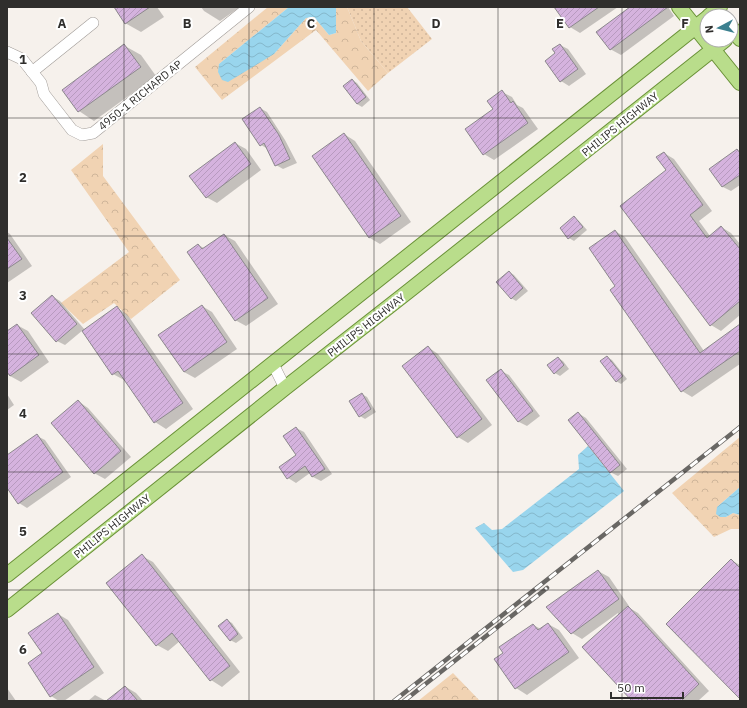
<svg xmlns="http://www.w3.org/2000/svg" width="747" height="708" font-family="'IBM Plex Sans',sans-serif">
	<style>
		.grass { fill: url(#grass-dots) }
		.forest { fill: url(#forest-crowns) }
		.water { fill: url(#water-waves) }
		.shadow { fill: #0003 }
		.building { fill: url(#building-hatch); stroke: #8c888d }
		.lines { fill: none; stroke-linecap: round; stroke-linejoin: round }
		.minor-casing { stroke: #a19c98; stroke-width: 12 }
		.major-casing { stroke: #6a9137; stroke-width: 16 }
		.minor { stroke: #fff; stroke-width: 11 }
		.major { stroke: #b9dd8b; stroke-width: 14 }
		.rail-casing { stroke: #696764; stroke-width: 4.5 }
		.rail { stroke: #fff; stroke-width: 3; stroke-dasharray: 9; stroke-linecap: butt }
		.grid { fill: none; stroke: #2f2e2c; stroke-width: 1; stroke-opacity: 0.55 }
		.labels { text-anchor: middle; stroke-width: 4; stroke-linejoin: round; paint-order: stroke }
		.street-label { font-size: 11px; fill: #2f2e2c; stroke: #fff }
		.grid-label { font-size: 13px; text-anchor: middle; font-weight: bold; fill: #2f2e2c; stroke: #fff; stroke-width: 4; stroke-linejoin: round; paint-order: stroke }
	</style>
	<defs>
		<pattern id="grass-dots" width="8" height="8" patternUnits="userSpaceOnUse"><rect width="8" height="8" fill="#f1d3b3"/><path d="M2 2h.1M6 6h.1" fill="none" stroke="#cfb59a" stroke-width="1.8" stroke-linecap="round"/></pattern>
		<pattern id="forest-crowns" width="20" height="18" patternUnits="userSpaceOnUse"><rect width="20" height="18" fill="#f1d3b3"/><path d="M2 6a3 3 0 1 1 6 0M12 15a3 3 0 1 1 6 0" fill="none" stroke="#cfb59a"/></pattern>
		<pattern id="water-waves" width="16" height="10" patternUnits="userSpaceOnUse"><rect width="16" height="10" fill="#99d5ed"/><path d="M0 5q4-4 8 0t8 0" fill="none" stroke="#84b7cb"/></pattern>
		<pattern id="building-hatch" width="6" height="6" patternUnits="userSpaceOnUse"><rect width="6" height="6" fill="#d5b3de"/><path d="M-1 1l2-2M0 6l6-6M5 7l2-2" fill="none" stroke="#b79abf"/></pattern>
	</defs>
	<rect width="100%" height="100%" fill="#f6f1ec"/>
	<!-- grass -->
	<polygon class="grass" points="347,7 407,7 432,39 388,73 361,41"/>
	<!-- forest -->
	<g class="forest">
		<polygon points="268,7 289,7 219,64 274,54 306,18 314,17 329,35 336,33 336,7 347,7 361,41 388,73 368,91 316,30 222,100 195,67"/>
		<polygon points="103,144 103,176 180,280 131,319 114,303 83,324 61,303 129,252 71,170"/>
		<polygon points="740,437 740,487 717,507 726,517 733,513 740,515 740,529 731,529 714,537 672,493"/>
		<polygon points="453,673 480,701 418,701"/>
	</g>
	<!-- water -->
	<g class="water">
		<polygon points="289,7 336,7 336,33 329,35 314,17 306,18 274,54 228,82 222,80 218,72 219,64"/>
		<polygon points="588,446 624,491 523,570 513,572 475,528 484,523 492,530 502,529 579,469 578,455"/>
		<polygon points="740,487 740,515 733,513 726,517 720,517 716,514 717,507"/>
	</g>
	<!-- shadow -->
	<g class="shadow">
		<polygon points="115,7 157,7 164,17 141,32 125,23"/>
		<polygon points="201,7 240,7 220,21 204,11"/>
		<polygon points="561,7 618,7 580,33 570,27"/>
		<polygon points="632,7 668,7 674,16 621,55 610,49"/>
		<polygon points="560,45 568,49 586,74 569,86 561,81 546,61 557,54"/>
		<polygon points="125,46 141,55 156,76 94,121 79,111"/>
		<polygon points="352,80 357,83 370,100 362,107 357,104"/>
		<polygon points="502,92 512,97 517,105 523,108 538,129 494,160 484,154 495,110"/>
		<polygon points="260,108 267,112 285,140 297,163 283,169 276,165 268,149 261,145"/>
		<polygon points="344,134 355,141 411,222 380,244 370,238"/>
		<polygon points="235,143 246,149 261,170 217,203 206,197"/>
		<polygon points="737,150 740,152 740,185 731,191 723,187 711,169"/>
		<polygon points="664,153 674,159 712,211 699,221 710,236 721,227 731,233 740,244 740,315 721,331 711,325 667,170"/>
		<polygon points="574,218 579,221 587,230 574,241 569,238"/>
		<polygon points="615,231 625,237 704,351 740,326 740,364 692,397 682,391 617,286"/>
		<polygon points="7,232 10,234 32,266 7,283"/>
		<polygon points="224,235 235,241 278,304 246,326 235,320 198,245 204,248"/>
		<polygon points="509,272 514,275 528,291 516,301 511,298"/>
		<polygon points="52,296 60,301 85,330 117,308 127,314 193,409 166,429 155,422 125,379 124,380 113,374 83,330 65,345 57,341"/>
		<polygon points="202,306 212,312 237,349 195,378 184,372"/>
		<polygon points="17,325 28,331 49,362 21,382 10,376 7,371 7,332"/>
		<polygon points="428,347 438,354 492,425 468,443 458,437"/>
		<polygon points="607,357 612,360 627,379 621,384 616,381"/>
		<polygon points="558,358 563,361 569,369 560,376 555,373 549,366"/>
		<polygon points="501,371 509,375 540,416 527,426 519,422 488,381"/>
		<polygon points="7,394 14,405 7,410"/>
		<polygon points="362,394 367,397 376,412 365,419 360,416"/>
		<polygon points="78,401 88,408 131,457 105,479 94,473"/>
		<polygon points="578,413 586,418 627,469 618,476 610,472"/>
		<polygon points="296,428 304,432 332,474 321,481 313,477 310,473 296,483 288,478 297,455"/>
		<polygon points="37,436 45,440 71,477 27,508 19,503 7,487 7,457"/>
		<polygon points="142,556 153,562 240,672 222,687 211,680 180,641 168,651 157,645"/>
		<polygon points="731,560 740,565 740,698"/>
		<polygon points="598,571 609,577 629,606 628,607 638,613 709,691 698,701 633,701 618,613 582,639 572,633"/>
		<polygon points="58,614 68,620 104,673 64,701 59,701 51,696"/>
		<polygon points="227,620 232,623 243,638 236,643 230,640"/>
		<polygon points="548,624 559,630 579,658 527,695 516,688 496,659 504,653 533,625 541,629"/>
		<polygon points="126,687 136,693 143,701 108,701"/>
		<polygon points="7,688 16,701 7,701"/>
		<polygon points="95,695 106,701 88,701"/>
	</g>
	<!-- building -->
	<g class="building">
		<polygon points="114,7 150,7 125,24"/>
		<polygon points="554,7 599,7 569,28"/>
		<polygon points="630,7 668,7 610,50 596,32"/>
		<polygon points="124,44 141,67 78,112 62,90"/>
		<polygon points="560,44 578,69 560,82 545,61 555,53 552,49"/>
		<polygon points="352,79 366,97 357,104 343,86"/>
		<polygon points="502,90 511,103 513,101 528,123 483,155 465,129 493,109 487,101"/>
		<polygon points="260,107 279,135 290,159 275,166 264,143 260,146 242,119"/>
		<polygon points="344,133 401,216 369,238 312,156"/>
		<polygon points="235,142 251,164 206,198 189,176"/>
		<polygon points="737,149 740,153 740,175 722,187 709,169"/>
		<polygon points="664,152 703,205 690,215 707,238 721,226 740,249 740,301 710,326 620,206 666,170 656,157"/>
		<polygon points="574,216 583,227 568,239 560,228"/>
		<polygon points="615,230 700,353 740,324 740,351 681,392 610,290 615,286 589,248"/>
		<polygon points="224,234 268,298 235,321 187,252 198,244 202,249"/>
		<polygon points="7,238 22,259 7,269"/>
		<polygon points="509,271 523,288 511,299 496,282"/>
		<polygon points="52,295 77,324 56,342 31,313"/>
		<polygon points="202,305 227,342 184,372 158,335"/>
		<polygon points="117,306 183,403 154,423 118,371 112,375 82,331"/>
		<polygon points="17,324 39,355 10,376 7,372 7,331"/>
		<polygon points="428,346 482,419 457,438 402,366"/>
		<polygon points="607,356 623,376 616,382 600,361"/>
		<polygon points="558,357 564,365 554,374 547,365"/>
		<polygon points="501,369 533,411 518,422 486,380"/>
		<polygon points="362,393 371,409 359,417 349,401"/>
		<polygon points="78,400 121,451 94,474 51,423"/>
		<polygon points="578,412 620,465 610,473 568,420"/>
		<polygon points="296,427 325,469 312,477 305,466 287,479 279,467 296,455 283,436"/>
		<polygon points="37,434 63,472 18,504 7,488 7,455"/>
		<polygon points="142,554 230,666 210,681 172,633 156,646 106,583"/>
		<polygon points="731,559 740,568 740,699 666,624"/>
		<polygon points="598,570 619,599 571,634 546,607"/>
		<polygon points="628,606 699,684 681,701 649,701 645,697 640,701 632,701 582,647"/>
		<polygon points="58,613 94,667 50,697 28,663 42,653 28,633"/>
		<polygon points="227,619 238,634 230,641 218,626"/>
		<polygon points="548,623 569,652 515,689 494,659 503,653 499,647 533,624 538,630"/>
		<polygon points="125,686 138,701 106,701"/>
	</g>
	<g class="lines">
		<!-- minor casing -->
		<g class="minor-casing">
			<g id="minor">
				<polyline points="7,52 22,59 41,83 44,94 72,130 82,135 93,133 249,7"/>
				<polyline points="32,72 93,23"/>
				<polyline points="273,364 285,388"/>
			</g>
		</g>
		<!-- major casing -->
		<g class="major-casing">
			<g id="major">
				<polyline points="679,7 740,83"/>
				<polyline points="709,16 720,7"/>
				<polyline points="731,27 740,39"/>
				<polyline points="7,575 707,18"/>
				<polyline points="7,610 285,388 410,290 725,40"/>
			</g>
		</g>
		<!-- minor -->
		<use href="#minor" class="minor"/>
		<!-- major -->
		<use href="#major" class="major"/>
		<!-- rail casing -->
		<g class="rail-casing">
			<g id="rail">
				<polyline points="394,701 740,427"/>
				<polyline points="404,701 547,588"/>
			</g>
		</g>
		<!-- rail -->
		<use href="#rail" class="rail"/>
	</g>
	<!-- grid -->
	<path class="grid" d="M124,7V701M249,7V701M374,7V701M498,7V701M622,7V701M7,118H740M7,236H740M7,354H740M7,472H740M7,590H740"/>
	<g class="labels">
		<!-- street labels -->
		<g class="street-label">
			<text transform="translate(140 95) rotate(-39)" y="4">4950-1 RICHARD AP</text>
			<text transform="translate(620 124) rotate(-39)" y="4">PHILIPS HIGHWAY</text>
			<text transform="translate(366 325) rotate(-38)" y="4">PHILIPS HIGHWAY</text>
			<text transform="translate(112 526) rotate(-39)" y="4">PHILIPS HIGHWAY</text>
		</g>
	</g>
	<g class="grid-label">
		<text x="62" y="28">A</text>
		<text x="187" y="28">B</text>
		<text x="311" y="28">C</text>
		<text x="436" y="28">D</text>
		<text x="560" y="28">E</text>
		<text x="685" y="28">F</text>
		<text x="23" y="64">1</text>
		<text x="23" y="182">2</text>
		<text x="23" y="300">3</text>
		<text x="23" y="418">4</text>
		<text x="23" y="536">5</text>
		<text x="23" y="654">6</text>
	</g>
	<!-- border -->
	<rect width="747" height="708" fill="none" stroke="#2f2e2c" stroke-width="16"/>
	<!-- north arrow -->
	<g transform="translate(719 28) rotate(263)"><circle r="19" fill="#ffffff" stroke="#acabab"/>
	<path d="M0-3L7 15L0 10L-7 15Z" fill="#3c808f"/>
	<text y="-6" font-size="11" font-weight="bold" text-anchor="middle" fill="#2f2e2c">N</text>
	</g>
	<!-- scale -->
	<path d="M611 692v6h72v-6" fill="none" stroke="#2f2e2c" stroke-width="2"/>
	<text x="617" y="692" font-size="12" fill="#2f2e2c" stroke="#ffffff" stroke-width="3" paint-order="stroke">50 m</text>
</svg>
